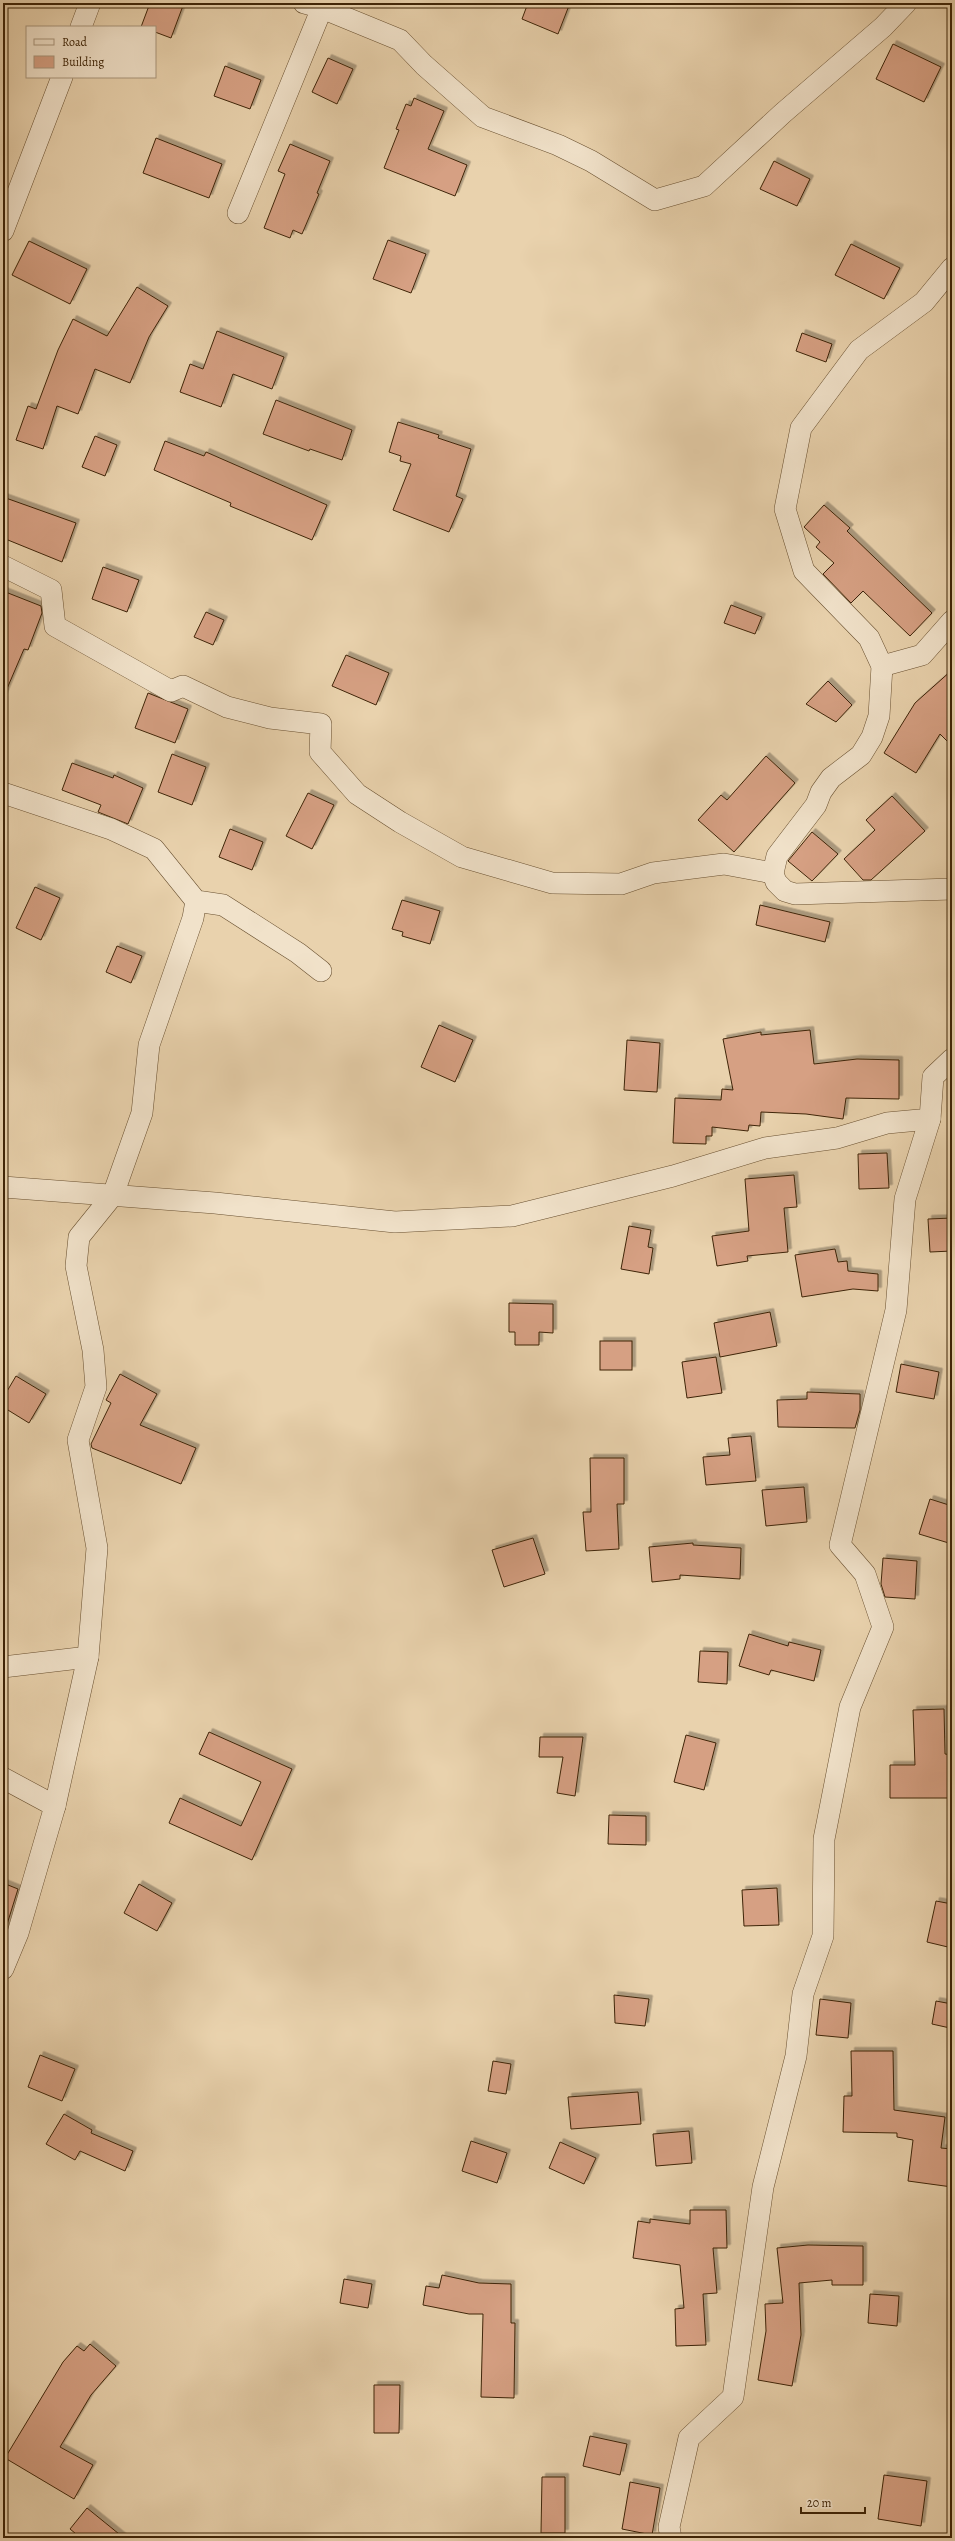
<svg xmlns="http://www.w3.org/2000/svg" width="955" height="2541" font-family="Alegreya,serif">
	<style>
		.building { fill: #d6a083; stroke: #3e2407; filter: url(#shadow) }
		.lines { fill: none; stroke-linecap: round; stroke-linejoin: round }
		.minor-casing { stroke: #695030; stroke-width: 22 }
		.minor { stroke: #f1e2ca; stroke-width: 21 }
	</style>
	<defs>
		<filter id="shadow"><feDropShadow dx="3.5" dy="-3.5" stdDeviation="0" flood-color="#0004"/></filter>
	</defs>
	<rect width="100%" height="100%" fill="#e9d2ad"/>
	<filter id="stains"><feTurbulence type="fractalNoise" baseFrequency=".005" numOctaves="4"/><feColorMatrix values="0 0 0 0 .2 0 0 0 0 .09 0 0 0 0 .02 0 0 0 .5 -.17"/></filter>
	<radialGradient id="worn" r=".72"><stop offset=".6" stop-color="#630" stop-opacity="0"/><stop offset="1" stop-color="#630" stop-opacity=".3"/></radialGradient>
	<!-- building -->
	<g class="building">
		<polygon points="150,3 184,3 171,38 155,32 155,27 141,27"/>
		<polygon points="528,3 570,3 558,34 522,19"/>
		<polygon points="893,44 941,67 924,102 876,79"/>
		<polygon points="328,58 353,69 337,104 312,92"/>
		<polygon points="225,66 261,80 250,109 214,96"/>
		<polygon points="414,98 444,111 428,149 467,165 455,196 384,168 399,130 396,129 406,104 411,106"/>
		<polygon points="156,138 222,164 209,198 143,173"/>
		<polygon points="290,144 330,161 317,193 319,194 302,234 293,230 290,238 264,228 285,174 278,171"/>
		<polygon points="774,161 810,179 797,206 760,189"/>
		<polygon points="388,240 426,254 411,293 373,279"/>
		<polygon points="29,241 87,269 70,304 12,275"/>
		<polygon points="851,244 900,268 884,299 835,275"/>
		<polygon points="137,287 168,306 149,337 130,383 95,369 78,414 57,406 43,449 16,440 28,406 36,409 58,350 73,319 107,336"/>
		<polygon points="217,331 284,357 272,389 233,374 221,407 180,392 190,364 203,369"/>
		<polygon points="802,333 832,344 826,362 796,351"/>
		<polygon points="276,400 352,430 342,460 310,449 309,451 263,434"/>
		<polygon points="398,422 439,435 438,438 471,449 456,496 463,499 449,532 393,510 411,464 400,461 401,456 389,452"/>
		<polygon points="95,436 117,445 105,476 82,467"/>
		<polygon points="165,441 204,456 206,452 327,505 312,540 230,506 231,503 154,470"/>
		<polygon points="3,497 76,523 62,562 3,538"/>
		<polygon points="824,505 850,528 847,531 932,613 910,636 863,591 851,603 823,574 834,563 816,547 820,542 804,527"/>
		<polygon points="103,567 139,580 127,612 92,599"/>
		<polygon points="3,591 41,606 42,613 28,650 24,649 3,698"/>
		<polygon points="731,605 762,617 755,634 724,623"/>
		<polygon points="206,612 224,620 213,645 194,637"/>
		<polygon points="346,655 389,673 376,705 332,686"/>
		<polygon points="952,670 952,746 940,734 916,773 884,753 915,703"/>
		<polygon points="828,681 852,705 836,722 806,704"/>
		<polygon points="148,693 188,709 175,743 135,728"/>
		<polygon points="172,754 206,767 192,805 158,792"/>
		<polygon points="766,756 795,783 734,852 698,820 721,795 727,800"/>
		<polygon points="72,763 113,778 114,775 143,788 128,824 98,812 101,805 62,790"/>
		<polygon points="308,793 334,805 312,849 286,836"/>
		<polygon points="892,796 925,831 871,880 863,880 844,859 875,830 866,820"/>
		<polygon points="230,829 263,842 252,870 219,857"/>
		<polygon points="812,832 838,854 812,881 788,861"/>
		<polygon points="35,887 60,898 41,940 16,928"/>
		<polygon points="402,900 440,911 430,944 402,936 403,932 392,929"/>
		<polygon points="760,905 830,922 825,942 756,925"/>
		<polygon points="117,946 142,956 131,983 106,972"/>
		<polygon points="439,1025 473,1040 455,1082 421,1067"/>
		<polygon points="810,1030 814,1064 857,1059 899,1060 899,1099 846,1098 843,1119 806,1114 761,1112 760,1126 749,1125 748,1131 712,1127 712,1136 706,1136 706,1144 673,1143 675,1098 721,1100 722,1089 733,1090 723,1039 761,1032 761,1035"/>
		<polygon points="627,1040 660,1043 657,1092 624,1090"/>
		<polygon points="887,1153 889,1188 859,1189 858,1154"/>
		<polygon points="794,1175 797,1207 784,1208 788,1252 747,1256 748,1261 717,1266 712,1236 749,1231 745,1179"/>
		<polygon points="952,1218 952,1251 930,1252 928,1219"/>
		<polygon points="629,1226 651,1230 648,1247 653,1248 649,1274 621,1269"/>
		<polygon points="835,1249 838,1262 847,1261 848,1271 878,1274 878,1291 853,1289 802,1297 795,1255"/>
		<polygon points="509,1303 553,1304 553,1333 539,1332 539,1345 515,1345 515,1332 509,1332"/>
		<polygon points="770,1312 777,1346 720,1357 714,1323"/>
		<rect x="600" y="1341" width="32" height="29"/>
		<polygon points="716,1357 722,1393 687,1398 682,1362"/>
		<polygon points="901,1364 939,1372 934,1399 896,1392"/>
		<polygon points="120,1374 157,1394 140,1425 196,1448 181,1484 92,1448 91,1444 111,1403 106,1400"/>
		<polygon points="16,1376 46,1394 29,1423 3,1407 3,1398"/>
		<polygon points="807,1392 860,1394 860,1410 855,1428 778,1427 777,1400 807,1399"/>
		<polygon points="751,1436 756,1481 706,1485 703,1457 730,1455 728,1438"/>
		<polygon points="590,1458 624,1458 624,1504 617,1504 619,1549 586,1551 583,1512 591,1512"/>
		<polygon points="804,1487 807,1522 766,1526 762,1490"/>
		<polygon points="930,1499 952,1506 952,1544 919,1534"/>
		<polygon points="533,1538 545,1574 504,1587 492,1550"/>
		<polygon points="693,1543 693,1545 741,1548 740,1579 680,1575 680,1579 652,1582 649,1547"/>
		<polygon points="883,1558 917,1561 915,1599 885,1597 881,1584"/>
		<polygon points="749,1634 788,1646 789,1642 821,1650 814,1681 771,1670 769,1675 739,1666"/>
		<polygon points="700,1651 728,1652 727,1684 698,1682"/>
		<polygon points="944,1709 945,1754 952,1755 952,1798 890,1798 890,1765 915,1765 913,1710"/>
		<polygon points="209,1732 292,1769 252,1860 169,1823 180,1798 241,1826 261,1782 199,1754"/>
		<polygon points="686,1735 716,1743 704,1790 674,1782"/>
		<polygon points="540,1737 583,1737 575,1796 557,1793 563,1757 539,1757"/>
		<polygon points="609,1815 646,1816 646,1845 608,1844"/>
		<polygon points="3,1883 18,1889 4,1934 3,1934"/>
		<polygon points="139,1884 172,1903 157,1931 124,1913"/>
		<polygon points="777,1888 779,1925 744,1926 742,1890"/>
		<polygon points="936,1901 952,1904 952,1948 927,1942"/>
		<polygon points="614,1995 649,1999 645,2026 615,2023"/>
		<polygon points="820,1999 851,2003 848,2038 816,2035"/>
		<polygon points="936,2001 952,2004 950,2028 932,2024"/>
		<polygon points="851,2051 893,2051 894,2110 945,2117 941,2148 952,2149 952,2187 908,2181 913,2140 897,2137 897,2133 843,2132 844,2096 852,2096"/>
		<polygon points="40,2055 75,2069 62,2101 28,2087"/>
		<polygon points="493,2061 511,2064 506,2094 488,2091"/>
		<polygon points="638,2092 641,2124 571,2129 568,2097"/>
		<polygon points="64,2114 92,2130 91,2133 133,2151 125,2171 80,2151 75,2160 46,2144"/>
		<polygon points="689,2131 692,2163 656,2166 653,2134"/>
		<polygon points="471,2141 507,2153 497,2183 462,2171"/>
		<polygon points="560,2142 596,2158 584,2184 549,2168"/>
		<polygon points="690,2210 726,2210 727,2248 713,2248 717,2293 703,2294 706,2345 676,2346 675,2309 684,2308 680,2265 633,2258 638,2221 650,2223 650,2219 690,2224"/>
		<polygon points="808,2245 863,2246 863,2285 832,2285 832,2280 799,2283 801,2335 792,2386 758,2380 766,2331 765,2304 783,2303 777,2248"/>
		<polygon points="442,2275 479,2283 511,2284 511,2323 515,2323 514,2398 481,2397 483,2314 469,2314 423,2305 426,2286 439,2288"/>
		<polygon points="344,2279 372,2284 368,2308 340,2303"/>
		<polygon points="870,2294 899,2296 897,2326 868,2323"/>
		<polygon points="90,2344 116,2366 91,2395 60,2447 93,2465 74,2499 5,2458 63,2362 77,2346 84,2351"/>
		<polygon points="374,2385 400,2385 399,2433 374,2433"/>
		<polygon points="590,2436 627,2444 620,2475 583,2466"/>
		<polygon points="884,2475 927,2481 921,2526 878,2519"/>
		<polygon points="542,2477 565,2477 565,2533 541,2533"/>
		<polygon points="630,2482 660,2488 652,2535 622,2529"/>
		<polygon points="87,2508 124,2538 81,2538 70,2529"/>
	</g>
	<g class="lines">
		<!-- minor casing -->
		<g class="minor-casing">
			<g id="minor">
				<polyline points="304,3 322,8 400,40 424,65 483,117 558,145 591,161 655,200 704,186 783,113 883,27 906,3"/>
				<polyline points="81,27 90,3"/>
				<polyline points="238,213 322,8"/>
				<polyline points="3,231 62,77"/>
				<polyline points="952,268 924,302 859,350 801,428 785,509 804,571 869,638 882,666 879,716 872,737 861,755 831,778 821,792 816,805 777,856 773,873 776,882 785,891 795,894 952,889"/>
				<polyline points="3,566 51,590 55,626 171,691 183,686 227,707 270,718 321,724 320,752 357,794 400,822 462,857 552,883 621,884 653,873 724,864 773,873"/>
				<polyline points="882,666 922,655 952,621"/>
				<polyline points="3,793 111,829 154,849 196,901 223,905 298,953 321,971"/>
				<polyline points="3,1187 215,1203 395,1222 512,1216 673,1176 765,1148 837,1138 887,1123 930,1119 933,1077 952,1059"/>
				<polyline points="3,1667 88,1657 97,1548 78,1440 96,1387 93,1350 76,1266 79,1237 113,1195 142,1113 149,1045 193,918 196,901"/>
				<polyline points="3,1778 55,1806 18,1933 3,1969"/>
				<polyline points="55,1806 88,1657"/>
				<polyline points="671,2538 669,2527 689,2438 733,2397 763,2187 796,2056 803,1994 823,1936 824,1839 850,1707 883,1627 865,1574 840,1545 896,1310 905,1199 930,1119"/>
			</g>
		</g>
		<!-- minor -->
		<use href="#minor" class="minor"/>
	</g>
	<!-- margin -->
	<rect width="955" height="2541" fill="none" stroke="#e9d2ad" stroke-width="16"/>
	<rect x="4" y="4" width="947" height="2533" fill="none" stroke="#3e2407" stroke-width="2"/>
	<rect x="8" y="8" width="939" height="2525" fill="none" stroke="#3e2407"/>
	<!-- legend -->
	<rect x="26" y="26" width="130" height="52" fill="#f1e2ca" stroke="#a9967c"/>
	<rect x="34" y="39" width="20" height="6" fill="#f1e2ca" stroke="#a9967c"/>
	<text x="62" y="46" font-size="12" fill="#3e2407">Road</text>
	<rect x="34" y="56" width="20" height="12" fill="#d6a083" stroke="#a9967c"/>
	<text x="62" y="66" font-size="12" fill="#3e2407">Building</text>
	<!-- scale -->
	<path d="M801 2507v6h64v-6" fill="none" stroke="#3e2407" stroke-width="2"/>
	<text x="807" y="2507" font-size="12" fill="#3e2407" stroke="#f1e2ca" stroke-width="3" paint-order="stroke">20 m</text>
	<rect width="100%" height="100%" filter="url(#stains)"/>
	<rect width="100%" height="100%" fill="url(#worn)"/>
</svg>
